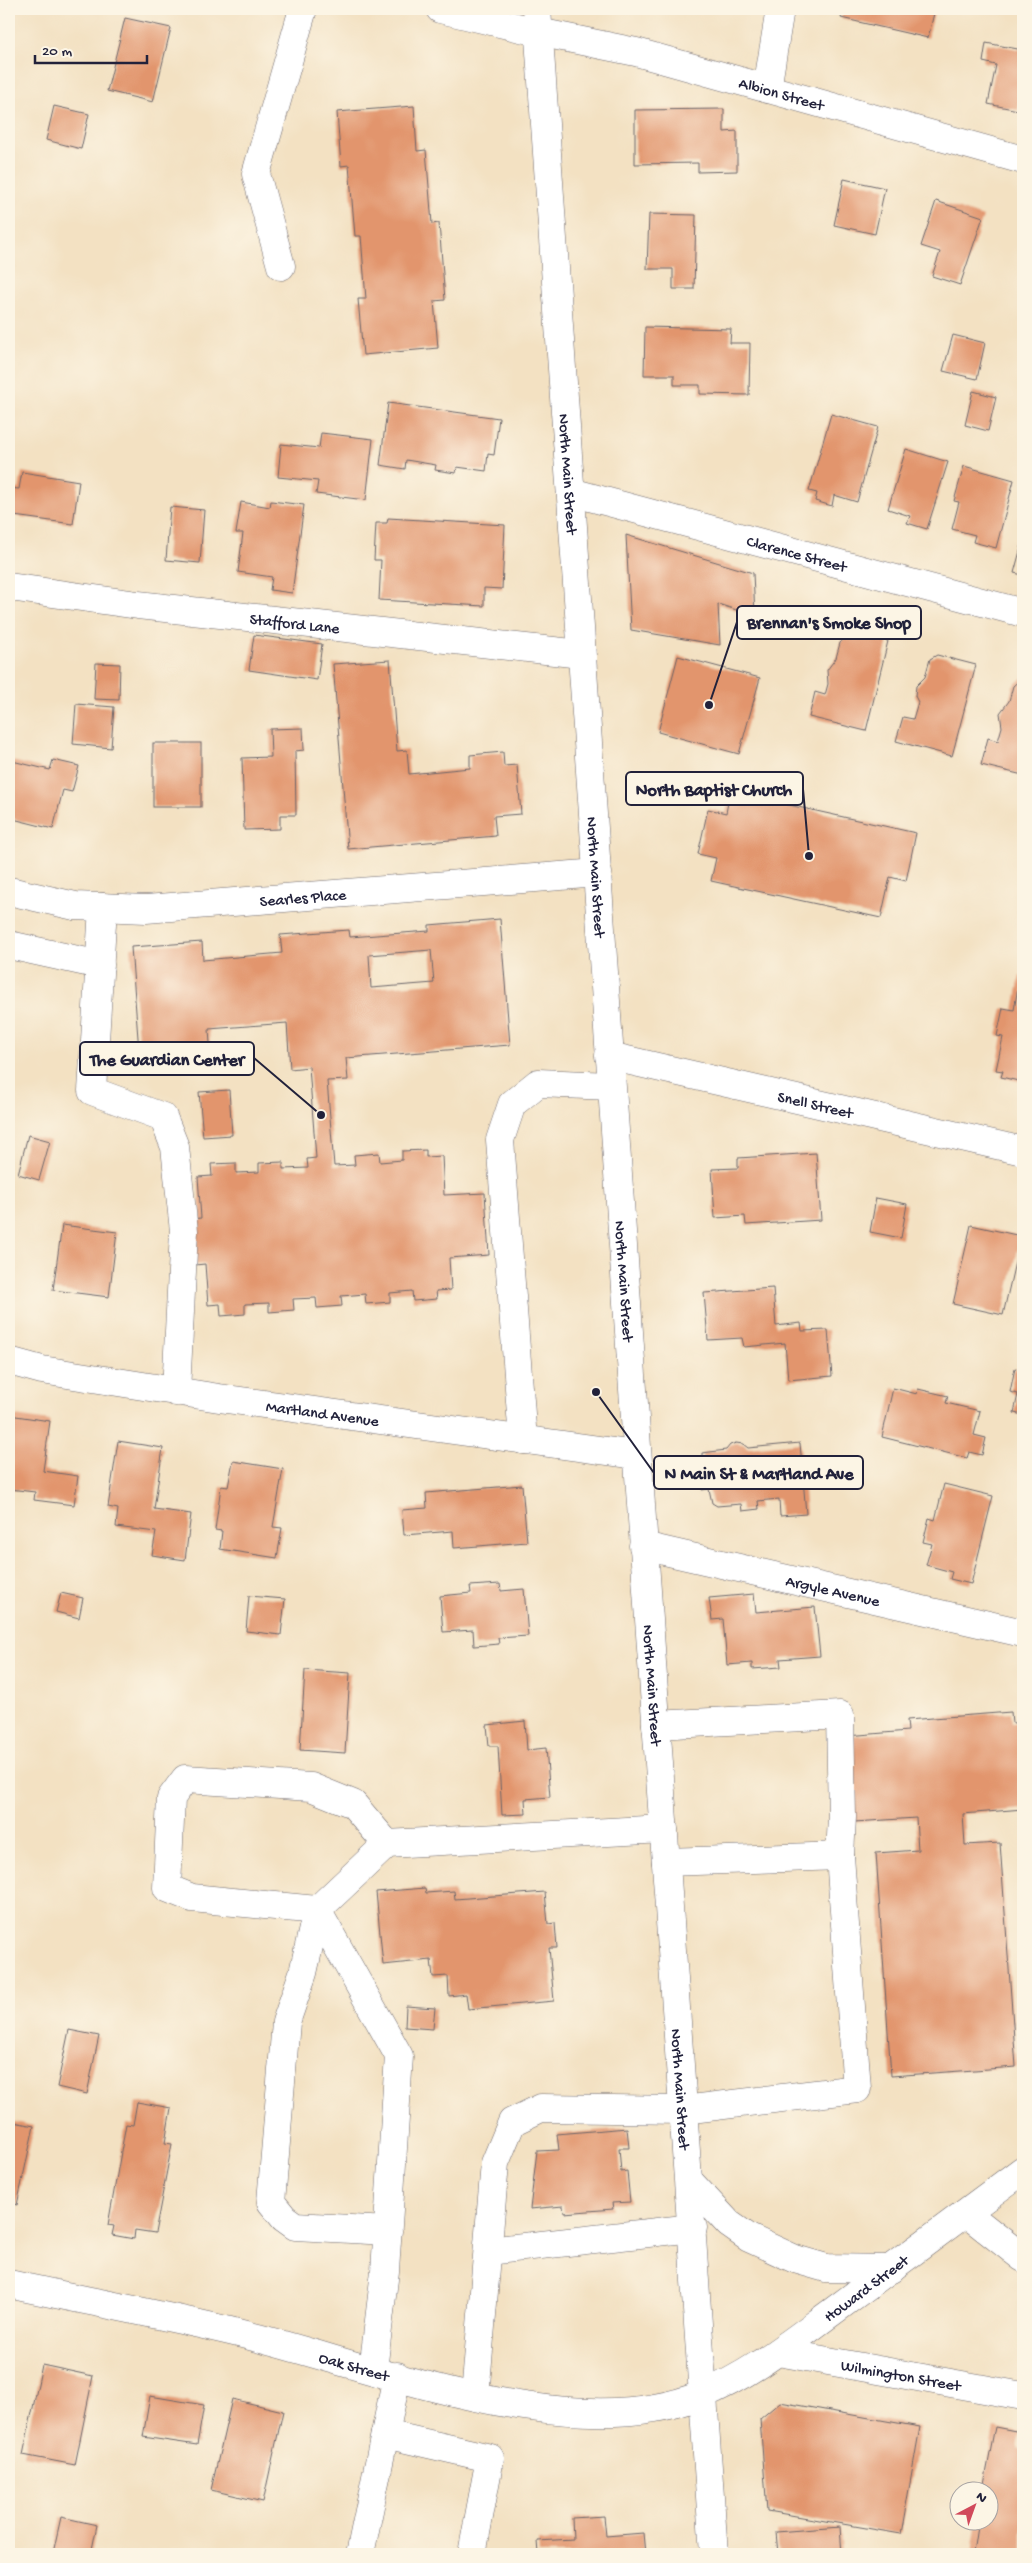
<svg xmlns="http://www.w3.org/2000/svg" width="1032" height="2563" font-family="'Gochi Hand',sans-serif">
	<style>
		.building { fill: #e2956d; fill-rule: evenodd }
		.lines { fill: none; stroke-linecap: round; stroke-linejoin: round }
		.minor-casing { stroke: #6b656a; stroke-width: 29 }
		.major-casing { stroke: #6b656a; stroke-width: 29 }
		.minor { stroke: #fff; stroke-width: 28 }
		.major { stroke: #fff; stroke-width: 28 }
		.labels { text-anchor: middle; stroke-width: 4; stroke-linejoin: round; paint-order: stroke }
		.street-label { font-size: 16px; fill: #22223b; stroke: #fcf5e5 }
		.leader { fill: none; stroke: #22223b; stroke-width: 2 }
		.callout-dot { fill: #22223b; stroke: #fcf5e5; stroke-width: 2 }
		.callout { fill: #fcf5e5; stroke: #22223b; stroke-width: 2 }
		.callout-label { font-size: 18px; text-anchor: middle; font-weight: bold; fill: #22223b }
	</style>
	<rect width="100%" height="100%" fill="#fcf5e5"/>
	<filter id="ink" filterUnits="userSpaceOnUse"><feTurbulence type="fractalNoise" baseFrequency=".02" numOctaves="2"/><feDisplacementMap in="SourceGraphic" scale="10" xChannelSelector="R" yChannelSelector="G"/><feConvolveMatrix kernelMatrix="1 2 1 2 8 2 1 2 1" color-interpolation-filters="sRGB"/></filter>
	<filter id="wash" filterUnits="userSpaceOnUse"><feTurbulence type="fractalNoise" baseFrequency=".0096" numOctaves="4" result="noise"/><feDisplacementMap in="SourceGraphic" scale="20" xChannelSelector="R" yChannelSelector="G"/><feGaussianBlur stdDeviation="1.12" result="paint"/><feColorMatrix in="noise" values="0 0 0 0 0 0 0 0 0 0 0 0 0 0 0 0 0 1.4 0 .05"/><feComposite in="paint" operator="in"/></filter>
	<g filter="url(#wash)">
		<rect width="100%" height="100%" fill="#f3e1c2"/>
		<g id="blocks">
			<!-- building -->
			<g class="building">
				<polygon points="843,9 935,9 928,38 841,18"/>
				<polygon points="125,18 171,28 153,102 107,91"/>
				<polygon points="986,43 1023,50 1023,85 1018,110 988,104 996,65 983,62"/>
				<polygon points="54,106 89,114 81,149 46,140"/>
				<polygon points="414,106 417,151 426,150 432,224 439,223 445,300 434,301 438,348 363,355 358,299 366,299 361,236 355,236 349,165 341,166 337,112"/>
				<polygon points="724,109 724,132 737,131 737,171 698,172 698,163 635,164 635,110"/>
				<polygon points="844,179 885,188 875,234 834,225"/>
				<polygon points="936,201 983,217 960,285 932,276 940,252 921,246"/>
				<polygon points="649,214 696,215 694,289 673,289 673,269 647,269"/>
				<polygon points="645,327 731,329 730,343 750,343 749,395 700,394 700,385 674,385 674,375 644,375"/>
				<polygon points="953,335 985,343 977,379 943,371"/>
				<polygon points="973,391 996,397 988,431 965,425"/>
				<polygon points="388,403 499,418 494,455 488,454 486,471 457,467 456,473 435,470 436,465 406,460 405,469 380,465"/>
				<polygon points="831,414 878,427 857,502 834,495 832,506 815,501 817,493 809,491"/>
				<polygon points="321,433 373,439 366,500 316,494 318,481 278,477 281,444 319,448"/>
				<polygon points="906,449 948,462 927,529 907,523 910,516 888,509"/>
				<polygon points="964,466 1014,480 996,548 973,542 975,535 952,529 959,502 954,501"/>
				<polygon points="22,472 79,481 73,524 14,516 11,541 9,540 9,488 19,489"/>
				<polygon points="271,501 304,505 292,593 270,590 272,577 238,572 243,533 236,533 241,502 270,507"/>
				<polygon points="170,507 204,510 200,563 166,560"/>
				<polygon points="388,518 505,525 502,589 484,588 484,606 379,600 381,560 374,560 376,523 387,523"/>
				<polygon points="626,535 753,573 755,616 718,604 720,645 631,630"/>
				<polygon points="1023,540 1023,575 1014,573"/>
				<polygon points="854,633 888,641 866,731 809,717 815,692 825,695 828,684 827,670 836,658 840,643 845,637"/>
				<polygon points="254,635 322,644 317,680 249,670"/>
				<polygon points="937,655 976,665 952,756 896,741 903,717 913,719 918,702 915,696 916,686 925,677 930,659"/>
				<polygon points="678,656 760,678 739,754 658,732"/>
				<polygon points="390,660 397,751 407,750 409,774 470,768 470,755 503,752 504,766 517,765 521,814 494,816 496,836 348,849 333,664"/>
				<polygon points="96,663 120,664 119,700 94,699"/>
				<polygon points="1023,677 1023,775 981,765 988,738 998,741 1002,727 1000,713 1009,701 1013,686"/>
				<polygon points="76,704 114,707 111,748 73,744"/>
				<polygon points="303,728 304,750 295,751 296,815 280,815 280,829 244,830 242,758 271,757 270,729"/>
				<rect x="153" y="743" width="48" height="64"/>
				<polygon points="53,760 79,766 72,792 63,790 53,829 9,818 9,773 12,761 50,770"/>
				<polygon points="730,792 916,833 906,881 890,877 881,918 711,881 716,858 698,854 708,809 726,813"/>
				<path d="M500,919L510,1045L346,1058L348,1080L327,1081L334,1166L355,1165L354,1155L379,1153L380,1162L402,1160V1151L426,1150V1157L442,1156L444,1195L485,1193L489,1255L449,1258L451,1290L436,1291L437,1299L413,1301L412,1291L390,1293V1302L366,1304L365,1294L341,1296L342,1306L317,1308L316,1298L293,1299L294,1310L269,1312V1303L245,1304V1314L221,1316L220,1304L208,1305L205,1264L195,1265L191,1219L201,1218L198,1177L212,1176L211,1164L236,1163V1173L259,1172V1163L283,1162V1169L308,1168L307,1159L316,1158L309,1067L290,1069L287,1023L209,1029L211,1058L140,1064L131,947L202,942L203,960L282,953L280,935L349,930L350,937L429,931V925ZM431,950L434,983L371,988L369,955Z"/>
				<polygon points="1020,976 1023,977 1023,1082 1001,1077 1003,1071 996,1070 1003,1037 997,1036 1003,1008 1014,1010"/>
				<polygon points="229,1090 232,1135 203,1137 199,1092"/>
				<polygon points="28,1135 50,1141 39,1180 18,1174"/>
				<polygon points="816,1153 821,1220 746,1225 745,1216 715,1218 712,1169 738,1168 738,1158"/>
				<polygon points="876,1198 907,1204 901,1238 870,1232"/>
				<polygon points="62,1225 117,1232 109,1297 53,1290"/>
				<polygon points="971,1225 1021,1236 1003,1315 953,1304"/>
				<polygon points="773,1288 776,1326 801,1323 802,1331 828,1330 832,1376 788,1380 785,1343 744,1347 742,1338 708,1340 704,1293"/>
				<polygon points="1015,1368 1023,1370 1023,1415 1014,1413 1018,1394 1010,1392"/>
				<polygon points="893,1388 917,1394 918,1389 948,1396 946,1403 980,1411 974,1435 986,1438 982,1455 969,1452 967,1458 882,1437"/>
				<polygon points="9,1415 50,1421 43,1471 78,1476 74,1505 34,1500 35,1492 9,1489"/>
				<polygon points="118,1441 163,1448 154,1509 191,1514 185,1560 152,1555 156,1532 116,1527 118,1509 108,1507"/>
				<polygon points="736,1443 743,1444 748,1448 800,1443 806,1514 780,1516 779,1499 758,1501 759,1509 742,1511 741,1504 717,1506 712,1503 709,1489 702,1490 702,1453 726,1450 730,1445"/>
				<polygon points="233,1461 283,1469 273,1527 282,1528 277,1558 220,1549 222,1531 215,1530 221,1486 228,1487"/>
				<polygon points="944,1484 993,1496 971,1584 950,1579 952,1572 926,1565 932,1544 923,1542 929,1518 935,1520"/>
				<polygon points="522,1485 527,1542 454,1548 453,1531 404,1535 402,1510 427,1508 426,1493"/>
				<polygon points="500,1584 501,1591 524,1589 528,1636 498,1638 499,1644 474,1646 473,1630 443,1632 440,1596 471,1593 470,1586"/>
				<polygon points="61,1593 83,1598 79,1618 56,1612"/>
				<polygon points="754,1594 756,1612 815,1607 820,1656 780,1659 781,1667 752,1669 752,1663 727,1665 723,1619 712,1620 709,1598"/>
				<polygon points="249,1596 285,1599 281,1635 246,1631"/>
				<polygon points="305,1670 350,1673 345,1753 300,1750"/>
				<polygon points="1011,1712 1012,1723 1023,1722 1023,1809 963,1814 965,1845 1000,1843 1016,2067 891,2076 876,1853 918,1850 916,1818 854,1822 847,1736 908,1731 907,1720"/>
				<polygon points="525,1721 527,1750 546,1748 550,1797 525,1799 526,1814 502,1815 498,1746 489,1746 487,1725"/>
				<polygon points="425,1888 426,1893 454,1891 455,1899 545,1892 548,1924 555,1923 557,1948 549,1948 554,2001 468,2009 466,1994 449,1996 448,1976 433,1977 431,1960 383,1965 376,1892"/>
				<polygon points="406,2006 435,2008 433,2029 405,2027"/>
				<polygon points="69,2030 99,2036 87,2094 57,2087"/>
				<polygon points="137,2102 171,2108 165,2143 172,2144 155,2233 135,2230 134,2239 112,2235 114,2226 108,2225 126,2124 133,2125"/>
				<polygon points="9,2121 34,2126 17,2205 9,2203"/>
				<polygon points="627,2128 629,2148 619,2148 621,2172 627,2171 630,2202 612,2203 613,2209 564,2213 563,2206 530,2209 537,2151 559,2150 557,2134"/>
				<polygon points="42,2365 93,2376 75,2465 23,2455"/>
				<polygon points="150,2396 204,2405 197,2445 143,2437"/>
				<polygon points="232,2399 283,2411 263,2502 211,2490"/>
				<polygon points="780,2402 920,2427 901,2534 767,2511 760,2419"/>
				<polygon points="995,2427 1021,2432 1018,2449 1023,2450 1023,2554 973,2553 978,2520 990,2520 990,2490 983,2490"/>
				<polygon points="604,2516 606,2536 643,2533 645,2554 539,2554 538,2541 573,2539 572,2518"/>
				<polygon points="61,2517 97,2525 91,2554 53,2553"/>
				<polygon points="840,2527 842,2554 778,2554 776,2532"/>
			</g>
		</g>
	</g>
	<g filter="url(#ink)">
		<use href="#blocks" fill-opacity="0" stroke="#6b656a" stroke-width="1"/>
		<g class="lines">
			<!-- minor casing -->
			<g class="minor-casing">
				<g id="minor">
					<path id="s1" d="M440,9L538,32L636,52L1023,160"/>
					<polyline points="767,89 780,9"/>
					<polyline points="281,266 256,174 303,9"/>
					<path id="s2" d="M571,492L1023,613"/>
					<path id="s3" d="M9,587L138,605L581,654"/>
					<path id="s4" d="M9,891L75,906L146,909L598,873"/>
					<polyline points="103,907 92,1091 163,1117 175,1147 184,1231 176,1392"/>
					<polyline points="9,945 100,965"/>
					<path id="s5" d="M609,1056L1023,1151"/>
					<path id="s6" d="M9,1361L42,1370L219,1398L636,1455"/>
					<polyline points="523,1440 500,1140 512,1104 538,1083 611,1086"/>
					<path id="s7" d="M643,1546L1023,1633"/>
					<polyline points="656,1725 840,1715 842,1817 840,1856"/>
					<polyline points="387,1844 353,1804 311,1787 185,1779 171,1798 167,1888 192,1898 317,1910 387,1844 664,1829"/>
					<polyline points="966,2213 1023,2258"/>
					<polyline points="488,2251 693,2228"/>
					<path id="s8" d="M778,2352L1023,2396"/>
					<polyline points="373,2370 385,2271 399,2056 317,1910 303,1973 286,2022 271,2202 284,2218 295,2226 388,2231"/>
					<polyline points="475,2396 495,2163 512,2122 541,2108 683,2110 857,2089 840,1856 666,1862"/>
					<polyline points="385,2434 490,2458 472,2554"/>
					<polyline points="360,2554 397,2376"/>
				</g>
			</g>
			<!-- major casing -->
			<g class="major-casing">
				<g id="major">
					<path id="s9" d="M537,9L714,2554"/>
					<polyline points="689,2181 729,2224 749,2238 795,2259 826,2268 891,2269"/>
					<path id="s10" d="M9,2284C86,2301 165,2315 242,2334C373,2366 572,2448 701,2395C749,2376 791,2342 832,2312C896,2265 959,2217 1023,2170"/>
				</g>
			</g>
			<!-- minor -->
			<use href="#minor" class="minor"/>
			<!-- major -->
			<use href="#major" class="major"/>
		</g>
	</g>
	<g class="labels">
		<!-- street labels -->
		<g class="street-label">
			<text dy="6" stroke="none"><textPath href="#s1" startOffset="352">Albion Street</textPath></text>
			<text dy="6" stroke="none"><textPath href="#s9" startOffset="466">North Main Street</textPath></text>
			<text dy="6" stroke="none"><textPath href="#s2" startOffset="234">Clarence Street</textPath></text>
			<text dy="6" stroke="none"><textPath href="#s3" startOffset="288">Stafford Lane</textPath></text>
			<text dy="6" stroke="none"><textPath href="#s9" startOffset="870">North Main Street</textPath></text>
			<text dy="6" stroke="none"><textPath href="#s4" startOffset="296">Searles Place</textPath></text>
			<text dy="6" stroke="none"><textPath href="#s5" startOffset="212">Snell Street</textPath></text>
			<text dy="6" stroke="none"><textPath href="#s9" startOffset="1275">North Main Street</textPath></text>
			<text dy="6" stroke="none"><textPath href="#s6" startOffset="318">Martland Avenue</textPath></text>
			<text dy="6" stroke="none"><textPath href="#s7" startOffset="195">Argyle Avenue</textPath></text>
			<text dy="6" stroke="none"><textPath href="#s9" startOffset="1680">North Main Street</textPath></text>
			<text dy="6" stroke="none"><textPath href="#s9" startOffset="2085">North Main Street</textPath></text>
			<text dy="6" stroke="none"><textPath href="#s10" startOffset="906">Howard Street</textPath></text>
			<text dy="6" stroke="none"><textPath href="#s10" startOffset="355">Oak Street</textPath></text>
			<text dy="6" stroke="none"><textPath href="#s8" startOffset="125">Wilmington Street</textPath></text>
		</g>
	</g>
	<!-- callouts -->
	<path class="leader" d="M709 705L737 622M809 856L803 789M321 1115L254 1058M596 1392L654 1473"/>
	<g class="callout-dot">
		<circle cx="709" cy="705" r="5"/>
		<circle cx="809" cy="856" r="5"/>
		<circle cx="321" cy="1115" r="5"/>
		<circle cx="596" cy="1392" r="5"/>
	</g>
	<g class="callout">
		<rect x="737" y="606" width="184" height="33" rx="5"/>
		<rect x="626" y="772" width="177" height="33" rx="5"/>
		<rect x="80" y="1042" width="174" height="33" rx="5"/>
		<rect x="654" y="1456" width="209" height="33" rx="5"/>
	</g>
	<g class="callout-label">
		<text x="829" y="628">Brennan's Smoke Shop</text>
		<text x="714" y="795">North Baptist Church</text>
		<text x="167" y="1065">The Guardian Center</text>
		<text x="759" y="1479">N Main St &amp; Martland Ave</text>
	</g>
	<!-- margin -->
	<rect width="1032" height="2563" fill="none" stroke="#fcf5e5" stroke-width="30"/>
	<!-- north arrow -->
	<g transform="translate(974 2506) rotate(41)"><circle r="24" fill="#fcf5e5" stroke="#a5a1a1"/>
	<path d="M0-4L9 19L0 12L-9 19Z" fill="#d1495b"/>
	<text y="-8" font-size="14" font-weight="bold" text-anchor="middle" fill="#22223b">N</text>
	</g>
	<!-- scale -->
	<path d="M35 55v8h112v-8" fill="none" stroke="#22223b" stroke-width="2.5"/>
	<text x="42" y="55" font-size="15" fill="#22223b" stroke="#fcf5e5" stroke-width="4" paint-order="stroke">20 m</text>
</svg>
